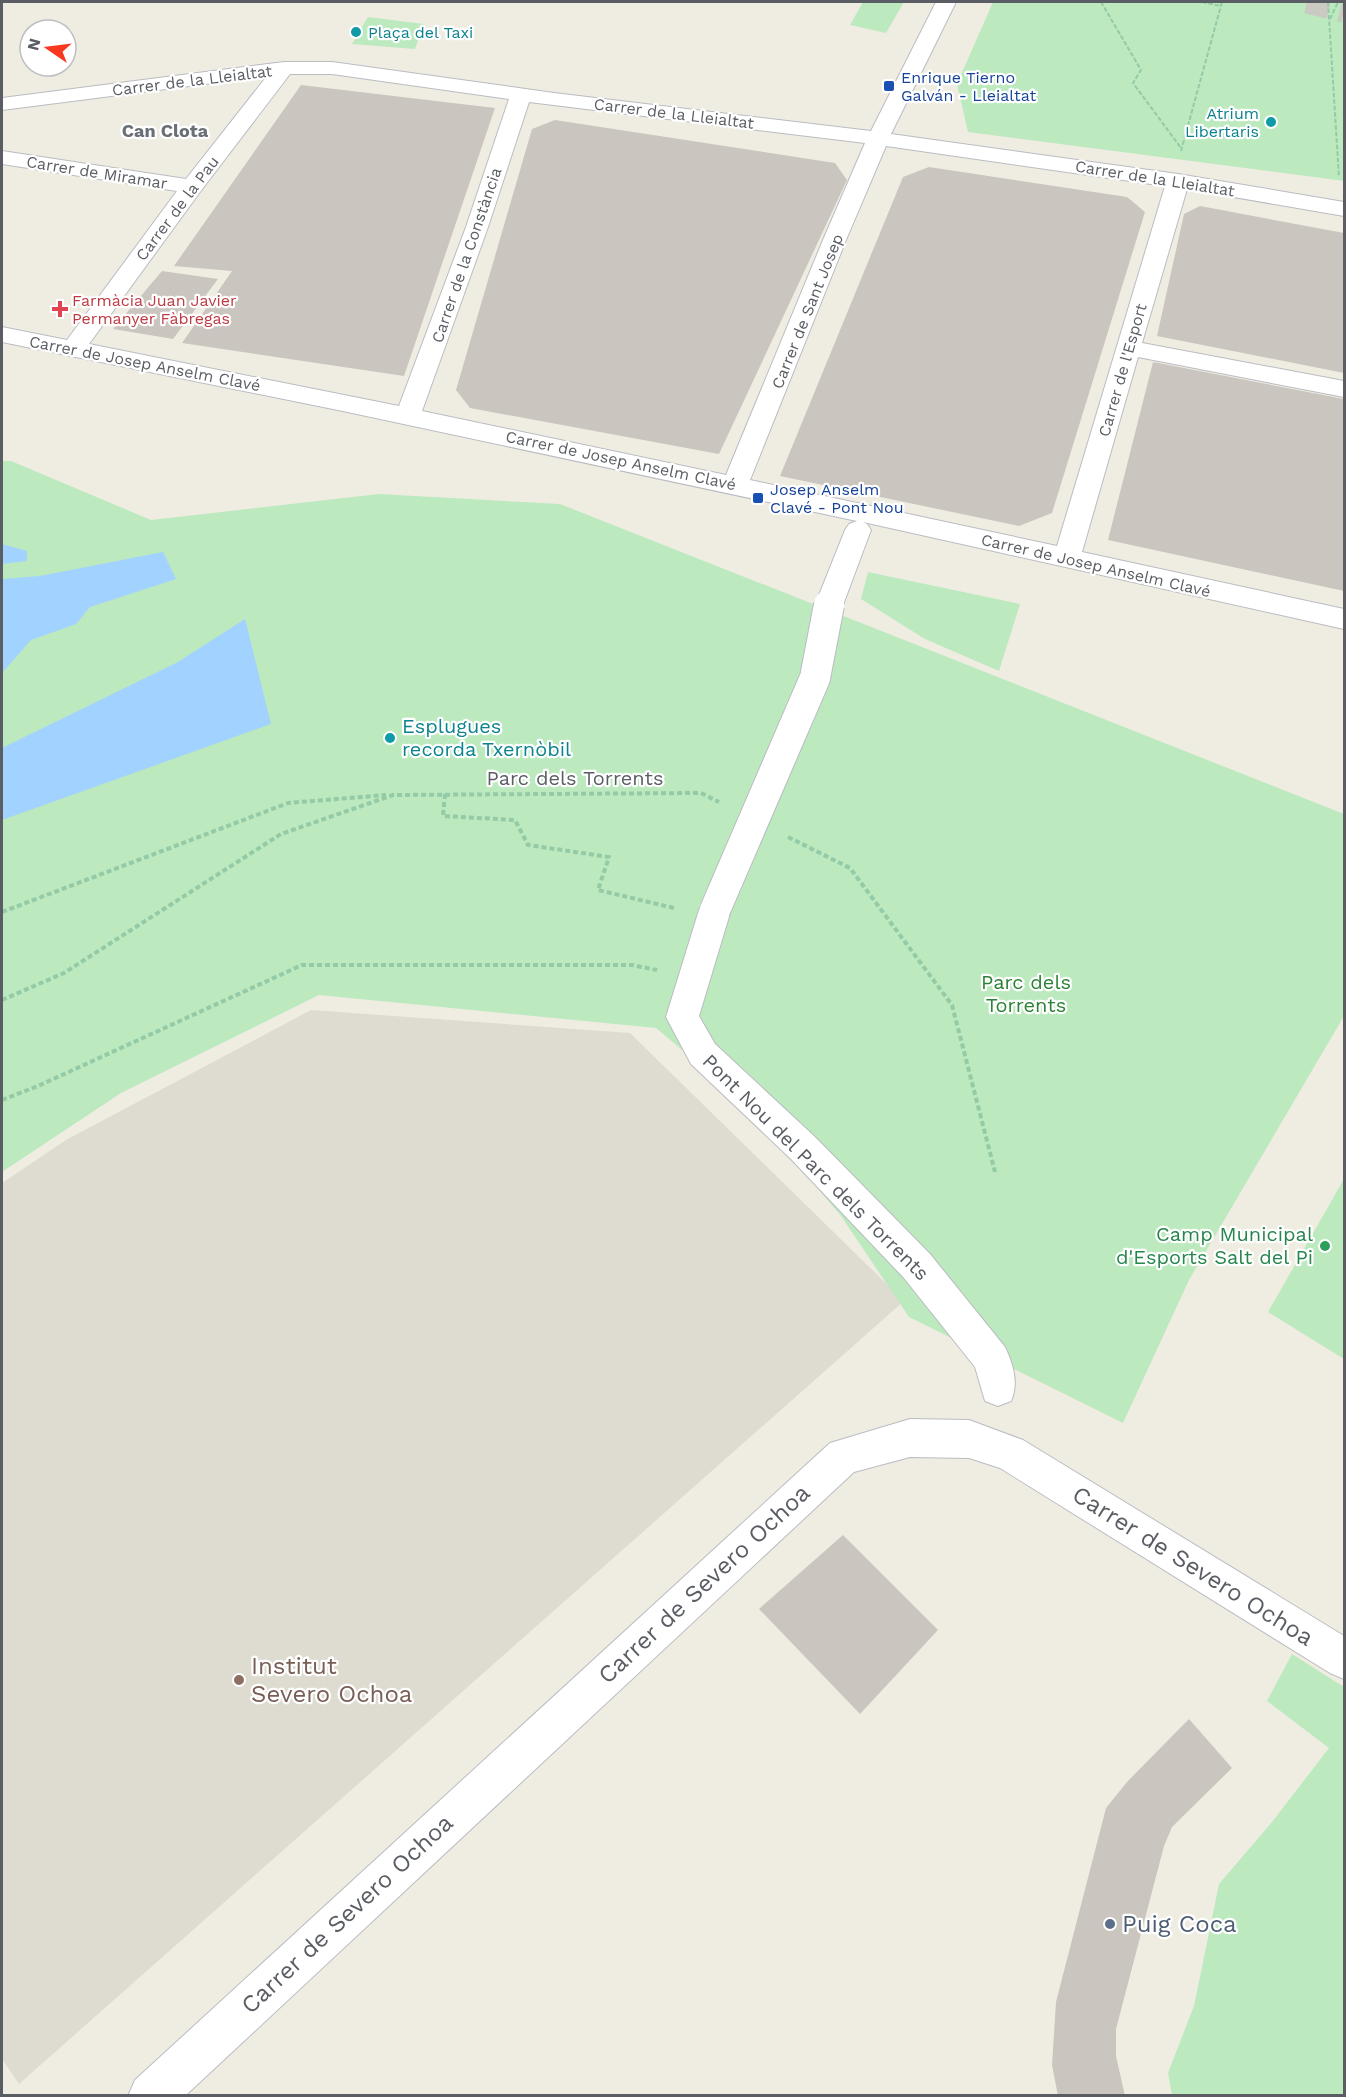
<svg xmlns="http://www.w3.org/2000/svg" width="1346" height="2097" font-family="'Work Sans',sans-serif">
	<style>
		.education { fill: #dedcd1 }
		.green { fill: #bce9be }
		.water { fill: #a2d2ff }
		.building { fill: #cac6bf }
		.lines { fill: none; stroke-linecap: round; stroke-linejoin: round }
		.highway-tunnel { stroke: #cac9c2; stroke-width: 23; stroke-dasharray: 23 11; stroke-linecap: butt }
		.minor-casing { stroke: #babcc2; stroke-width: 2 }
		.path-far1 { stroke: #94caa6; stroke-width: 2; stroke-dasharray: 4.5 2; stroke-linecap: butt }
		.path { stroke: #94caa6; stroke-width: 4; stroke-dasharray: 5 3; stroke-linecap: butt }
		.minor { fill: #fff; fill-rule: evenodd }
		.minor-bridge-casing { stroke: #babcc2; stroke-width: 32; stroke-linecap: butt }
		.minor-bridge { stroke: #fff; stroke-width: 30 }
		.culture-dot { fill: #0f9aa8; stroke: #fff; stroke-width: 2 }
		.transit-dot { fill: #1a4fb4; stroke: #fff; stroke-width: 2 }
		.health-dot { fill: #e0444e; stroke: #fff; stroke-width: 2 }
		.leisure-dot { fill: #2e9e5b; stroke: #fff; stroke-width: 2 }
		.education-dot { fill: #8d6e63; stroke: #fff; stroke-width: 2 }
		.service-dot { fill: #5c6f8a; stroke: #fff; stroke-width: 2 }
		.labels { text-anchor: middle; stroke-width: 4.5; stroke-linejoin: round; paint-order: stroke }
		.far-culture-label { font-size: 16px; fill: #0d838f; stroke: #fff; text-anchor: start }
		.far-transit-label { font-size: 16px; fill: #164399; stroke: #fff; text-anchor: start }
		.far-street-label { font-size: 16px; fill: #5a5e64; stroke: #fff }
		.far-health-label { font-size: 16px; fill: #be3a42; stroke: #fff; text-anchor: start }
		.far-neighbourhood-label { font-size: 18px; font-weight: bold; fill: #6b7077; stroke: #fff }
		.culture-label { font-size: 20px; fill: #0d838f; stroke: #fff; text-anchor: start }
		.street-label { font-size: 20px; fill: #5a5e64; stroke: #fff }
		.park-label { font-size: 20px; fill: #2c8234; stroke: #fff }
		.leisure-label { font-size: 20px; fill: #27864d; stroke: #fff; text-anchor: end }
		.near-street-label { font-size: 24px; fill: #5a5e64; stroke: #fff }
		.near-education-label { font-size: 24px; fill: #785e54; stroke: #fff; text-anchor: start }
		.near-service-label { font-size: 24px; fill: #4e5e75; stroke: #fff; text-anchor: start }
	</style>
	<rect width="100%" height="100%" fill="#efede2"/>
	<!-- education -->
	<polygon class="education" points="311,1010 630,1033 904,1301 19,2084 2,2059 2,1183 66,1140"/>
	<!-- green -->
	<g class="green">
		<polygon points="863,2 904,2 886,33 850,25"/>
		<polygon points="993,2 1344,2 1344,181 968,132 957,84"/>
		<polygon points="368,17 424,24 415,49 352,44"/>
		<polygon points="2,461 11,461 151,520 379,494 560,504 1344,814 1344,1016 1189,1280 1123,1423 909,1317 841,1216 783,1147 693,1059 656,1028 319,995 121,1093 2,1172"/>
		<polygon points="868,572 1020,604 999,671 925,639 861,599"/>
		<polygon points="1344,1179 1344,1359 1268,1312"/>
		<polygon points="1292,1654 1344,1687 1344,2095 1172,2095 1168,2073 1194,2006 1219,1884 1272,1822 1329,1748 1267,1701"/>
	</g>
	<!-- water -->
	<g class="water">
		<polygon points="2,544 27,551 27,561 2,564"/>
		<polygon points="163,552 176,579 90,607 76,624 31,640 2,673 2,579 40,576"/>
		<polygon points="245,619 271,724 2,820 2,748 178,662"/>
	</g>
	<!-- building -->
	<g class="building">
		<polygon points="301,85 495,108 404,376 182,343 232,271 174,266"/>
		<polygon points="555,120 835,163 847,180 719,454 470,408 456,390 532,129"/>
		<polygon points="929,167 1127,197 1145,212 1052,513 1019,526 780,476 903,177"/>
		<polygon points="1200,206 1344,233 1344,373 1157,336 1184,214"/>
		<polygon points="162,271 218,279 173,339 113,329"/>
		<polygon points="1153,362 1344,399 1344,591 1108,540"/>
		<polygon points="843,1535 938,1630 860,1714 759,1609"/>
		<polygon points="1189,1719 1232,1768 1172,1827 1164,1846 1116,2029 1116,2056 1125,2096 1058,2096 1052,2065 1056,2002 1106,1808 1127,1782"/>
	</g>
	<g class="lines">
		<!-- highway-tunnel -->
		<polyline class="highway-tunnel" points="1307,2 1344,11"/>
		<!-- minor casing -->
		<g class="minor-casing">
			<g id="minor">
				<path d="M936,2H956L891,134L1178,174L1344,202V216L1187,189L1142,343L1344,381V397L1138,357L1082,552L1344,609V629L863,522L867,524L871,530L843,605L839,612L829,615L819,612L815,605L845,530L849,524L857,521L338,410L2,342V327L67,340L177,191L2,164V151L186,179L267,76L2,110V98L284,62H332L554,93L871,131ZM290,74H332L509,99L466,227L399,406L89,344L200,192ZM529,102L865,143L823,240L726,475L422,411L488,227ZM886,146L1165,186L1057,546L750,480L846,240Z"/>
				<path d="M715,897L726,901L731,910L699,1016L715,1044L815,1137L930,1254L1005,1347C1013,1364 1019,1383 1011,1401L998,1406L985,1401L975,1367L904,1278L791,1159L691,1064L666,1017L699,910L704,901Z"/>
				<polygon points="910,1419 969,1420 1023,1440 1344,1636 1344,1679 1330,1673 1000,1468 969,1458 910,1457 854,1472 185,2096 128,2096 135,2080 830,1443"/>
			</g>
		</g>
		<!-- path-far1 -->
		<g class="path-far1">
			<polyline points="1101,2 1141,70 1133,83 1181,148"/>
			<polyline points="1202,2 1221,6"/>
			<polyline points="1328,2 1339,177"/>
			<polyline points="1330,19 1338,2"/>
			<polyline points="1181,151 1222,2"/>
		</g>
		<!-- path -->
		<g class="path">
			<polyline points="445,794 443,816 515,820 528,845 609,857 598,890 674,908"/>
			<polyline points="788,837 850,868 952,1005 995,1172"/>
			<polyline points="2,912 288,803 386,795"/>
			<polyline points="2,1000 64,973 281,834 393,795 701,793 719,802"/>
			<polyline points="2,1100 38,1086 302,965 632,965 657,970"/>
		</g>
		<!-- minor -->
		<use href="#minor" class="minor"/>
		<!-- minor-bridge casing -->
		<g class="minor-bridge-casing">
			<polyline id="minor-bridge" points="715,910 815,678 829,605"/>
		</g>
		<!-- minor-bridge -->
		<use href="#minor-bridge" class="minor-bridge"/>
	</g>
	<!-- markers -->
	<g class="culture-dot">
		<circle cx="356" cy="32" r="6"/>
		<circle cx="1271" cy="122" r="6"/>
		<circle cx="390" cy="738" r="6"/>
	</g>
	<g class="transit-dot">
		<rect x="883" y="80" width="12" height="12" rx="3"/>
		<rect x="752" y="492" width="12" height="12" rx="3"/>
	</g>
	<path class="health-dot" d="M57 300h6v6h6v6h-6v6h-6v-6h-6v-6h6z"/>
	<circle class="leisure-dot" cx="1325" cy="1246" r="6"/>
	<circle class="education-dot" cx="239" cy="1680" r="6"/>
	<circle class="service-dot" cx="1110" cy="1924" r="6"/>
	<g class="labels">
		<!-- far-culture labels -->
		<g class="far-culture-label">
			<text x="368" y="38">Plaça del Taxi</text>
			<text x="1259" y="119" text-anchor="end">Atrium<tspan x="1259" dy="18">Libertaris</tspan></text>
		</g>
		<!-- far-transit labels -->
		<g class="far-transit-label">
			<text x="901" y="83">Enrique Tierno<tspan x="901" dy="18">Galván - Lleialtat</tspan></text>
			<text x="770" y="495">Josep Anselm<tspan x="770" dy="18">Clavé - Pont Nou</tspan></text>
		</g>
		<!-- far-street labels -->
		<g class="far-street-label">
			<text transform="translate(192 80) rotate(-7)" y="6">Carrer de la Lleialtat</text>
			<text transform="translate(674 113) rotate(7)" y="6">Carrer de la Lleialtat</text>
			<text transform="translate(97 172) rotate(9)" y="6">Carrer de Miramar</text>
			<text transform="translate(1155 178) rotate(9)" y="6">Carrer de la Lleialtat</text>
			<text transform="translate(177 208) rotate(-53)" y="6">Carrer de la Pau</text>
			<text transform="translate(466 255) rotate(-71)" y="6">Carrer de la Constància</text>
			<text transform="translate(807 311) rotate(-68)" y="6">Carrer de Sant Josep</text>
			<text transform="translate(145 363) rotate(11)" y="6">Carrer de Josep Anselm Clavé</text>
			<text transform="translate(1122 370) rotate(-74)" y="6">Carrer de l'Esport</text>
			<text transform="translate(621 460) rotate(12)" y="6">Carrer de Josep Anselm Clavé</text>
			<text transform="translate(1096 565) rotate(13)" y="6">Carrer de Josep Anselm Clavé</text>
		</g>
		<!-- far-health labels -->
		<g class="far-health-label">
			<text x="72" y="306">Farmàcia Juan Javier<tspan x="72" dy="18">Permanyer Fàbregas</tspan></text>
		</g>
		<!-- far-neighbourhood labels -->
		<g class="far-neighbourhood-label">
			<text x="165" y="137">Can Clota</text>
		</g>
		<!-- culture labels -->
		<g class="culture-label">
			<text x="402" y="733">Esplugues<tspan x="402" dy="23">recorda Txernòbil</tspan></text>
		</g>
		<!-- street labels -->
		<g class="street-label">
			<text x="575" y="785">Parc dels Torrents</text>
			<text transform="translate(816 1167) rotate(45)" y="7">Pont Nou del Parc dels Torrents</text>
		</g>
		<!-- park labels -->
		<g class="park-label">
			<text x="1026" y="989">Parc dels<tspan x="1026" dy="23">Torrents</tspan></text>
		</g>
		<!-- leisure labels -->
		<g class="leisure-label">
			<text x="1313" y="1241">Camp Municipal<tspan x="1313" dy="23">d'Esports Salt del Pi</tspan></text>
		</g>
		<!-- near-street labels -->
		<g class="near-street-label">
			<text transform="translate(1193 1566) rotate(32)" y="8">Carrer de Severo Ochoa</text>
			<text transform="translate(704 1584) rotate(-43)" y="8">Carrer de Severo Ochoa</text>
			<text transform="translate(347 1914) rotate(-43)" y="8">Carrer de Severo Ochoa</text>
		</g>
		<!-- near-education labels -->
		<g class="near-education-label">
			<text x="251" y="1674">Institut<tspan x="251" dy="28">Severo Ochoa</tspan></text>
		</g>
		<!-- near-service labels -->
		<g class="near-service-label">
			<text x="1122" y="1932">Puig Coca</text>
		</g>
	</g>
	<!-- border -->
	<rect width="1346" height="2097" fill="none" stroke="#5a5e64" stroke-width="6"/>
	<!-- north arrow -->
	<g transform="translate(48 48) rotate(284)"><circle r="28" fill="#ffffff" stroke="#bdbfc1" stroke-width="1.5"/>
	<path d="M0-4.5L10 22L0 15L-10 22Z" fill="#f8391f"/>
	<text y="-9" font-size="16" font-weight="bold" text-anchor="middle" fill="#5a5e64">N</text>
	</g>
</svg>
